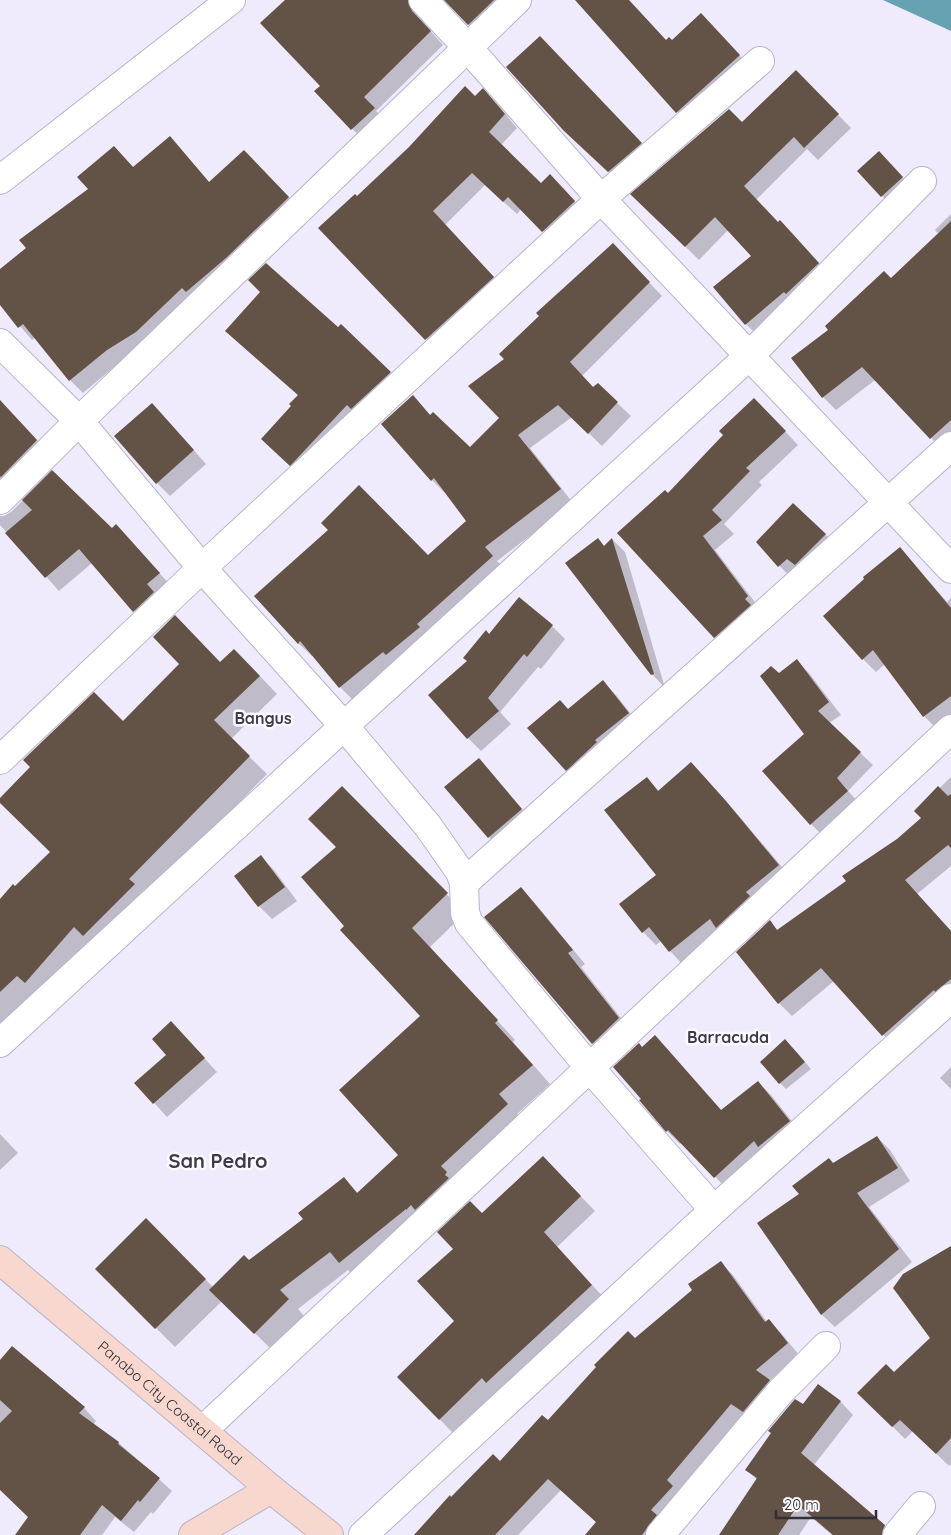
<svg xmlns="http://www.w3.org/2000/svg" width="951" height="1535" font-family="Quicksand,sans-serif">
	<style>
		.water { fill: #66a2b2 }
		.shadow { fill: #0003 }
		.building { fill: #635246 }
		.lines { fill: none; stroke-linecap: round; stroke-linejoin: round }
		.minor-casing { stroke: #b9b3c9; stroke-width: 30 }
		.secondary-casing { stroke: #b9b3c9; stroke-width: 30 }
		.minor { stroke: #fff; stroke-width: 28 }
		.secondary { stroke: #f8d7ce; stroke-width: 28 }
		.labels { text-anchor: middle; stroke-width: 5; stroke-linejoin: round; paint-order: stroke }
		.street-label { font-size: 15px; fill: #312f37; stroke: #fbfaff }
		.neighbourhood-label { font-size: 16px; font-weight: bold; fill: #3f3a4b; stroke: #fbfaff }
		.district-label { font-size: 20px; font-weight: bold; fill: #3f3a4b; stroke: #fbfaff }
	</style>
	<rect width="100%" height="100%" fill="#efeafc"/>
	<!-- water -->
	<polygon class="water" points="883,0 951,0 951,31"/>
	<!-- shadow -->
	<g class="shadow">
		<polygon points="287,0 428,0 421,10 421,18 425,25 443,45 376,111 387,122 365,142 316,91 321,86"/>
		<polygon points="445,0 511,0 482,38"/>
		<polygon points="582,0 628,0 666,41 672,41 714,28 752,69 690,126 579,3"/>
		<polygon points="553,50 654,157 622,184 579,144"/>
		<polygon points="796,72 851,128 818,160 807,149 756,200 778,223 780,221 793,234 831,277 759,337 746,324 752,256 729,229 699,260 632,194 742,124"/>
		<polygon points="475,97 496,103 517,128 501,145 541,185 563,188 587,215 556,244 521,209 517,214 485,185 445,225 506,290 439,352 320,228"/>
		<polygon points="170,138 210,183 257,164 301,210 83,393 70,380 35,337 32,340 0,303 0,270 27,249 89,189 114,147 134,168"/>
		<polygon points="885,159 909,184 888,202 858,171"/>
		<polygon points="951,214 951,450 947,454 875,380 836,410 823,397 891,280 939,234 935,230"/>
		<polygon points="626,258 662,296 582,376 594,388 598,385 631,416 602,446 572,417 530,448 573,503 497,561 506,570 353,700 340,687 313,655 312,656 298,643 256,596 428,556 468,521 446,492 445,493 432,480 383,424 412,396 431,416 470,448 500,418 506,359"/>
		<polygon points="341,326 403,386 304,478 276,452 299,396 227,331 339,328"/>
		<polygon points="767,412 798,445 759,482 762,485 724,524 734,534 715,550 761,610 728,650 715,637 668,494"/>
		<polygon points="0,414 19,421 50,454 0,506"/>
		<polygon points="165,418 206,464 170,496 157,483"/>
		<polygon points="52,472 112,529 129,539 172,587 147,624 92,563 59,591 0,525 0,516 4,516 11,512"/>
		<polygon points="825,534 838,548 792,579 758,543"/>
		<polygon points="612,539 625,552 665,688 652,674 604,546"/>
		<polygon points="900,548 947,602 951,598 951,719 937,729 924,716 885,664 876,672 863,659"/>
		<polygon points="552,626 565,639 541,669 538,667 500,712 511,724 481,751 468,738 490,635"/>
		<polygon points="797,661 809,673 841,715 829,723 873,765 848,791 860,804 823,836 811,824 806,734 779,675"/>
		<polygon points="220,663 252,668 277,694 231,739 267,774 146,898 0,1027 0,901 16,888 52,852 0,800"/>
		<polygon points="603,682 616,695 641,727 580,783 567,770 568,710"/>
		<polygon points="479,760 534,823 502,850 489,837"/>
		<polygon points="704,777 739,816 792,879 683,965 661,941 656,945 643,932 657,875 646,778 659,791"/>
		<polygon points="951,777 951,866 917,894 951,931 951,1002 896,1048 834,981 792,1016 779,1003 770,922 778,931 848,881 923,818 916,811"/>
		<polygon points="342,788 465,913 430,947 515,1040 513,1042 550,1084 517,1114 525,1123 358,1280 348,1270 298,1309 306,1318 273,1351 222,1301 175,1347 97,1269 146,1220 213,1287 305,1219 343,1178 358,1193 399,1155 421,1016 346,926 338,847"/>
		<polygon points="261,857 274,870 297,901 272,919 259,906"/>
		<polygon points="521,889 534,902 585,964 581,967 632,1032 606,1056 593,1043 486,917"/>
		<polygon points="184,1036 217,1072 167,1117 136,1083 168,1055"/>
		<polygon points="792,1047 811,1069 786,1089 780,1083"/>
		<polygon points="642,1048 668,1050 722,1111 758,1082 771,1095 803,1135 728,1190 682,1142 680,1144 667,1131 641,1100 642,1099"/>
		<polygon points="951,1067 951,1089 940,1078"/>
		<polygon points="0,1134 18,1153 0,1170"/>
		<polygon points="877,1137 890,1150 910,1181 869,1207 912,1262 835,1327 821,1314 800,1195 834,1165"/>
		<polygon points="557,1172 595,1211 557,1247 606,1300 501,1396 497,1392 454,1434 398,1377 456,1321 454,1249 482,1215"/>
		<polygon points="951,1247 951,1464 949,1466 913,1431 905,1439 859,1393 894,1373 931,1338"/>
		<polygon points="721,1263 733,1275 767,1322 769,1321 781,1333 799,1355 769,1381 781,1393 755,1423 743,1415 678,1493 661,1535 587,1535 597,1523 561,1490 518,1535 416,1535 452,1499 500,1463 548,1422 635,1339 693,1290"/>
		<polygon points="0,1362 84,1408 96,1421 93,1425 119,1443 172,1491 153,1514 151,1512 134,1532 115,1517 102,1535 16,1535 30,1517 0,1489"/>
		<polygon points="819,1385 841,1402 853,1415 814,1465 894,1535 832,1535 811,1517 799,1535 720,1535 757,1480 747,1470"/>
	</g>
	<!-- building -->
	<g class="building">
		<polygon points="285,0 408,0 412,11 431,31 364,97 375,108 351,130 314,91 320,86 260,23"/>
		<polygon points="444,0 494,0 468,25"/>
		<polygon points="575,0 629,0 666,40 669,37 672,40 701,13 740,55 676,113"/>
		<polygon points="540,36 642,143 608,172 564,131 506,67"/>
		<polygon points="796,70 839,114 804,148 794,137 744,186 778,222 780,220 819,263 786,294 784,292 745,325 713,287 751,256 715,217 685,247 630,194 729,109 742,122"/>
		<polygon points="465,86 475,96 483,88 505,114 489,132 541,183 550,174 575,201 542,232 508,197 503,202 472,173 433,211 494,277 425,340 318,228 355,194 357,196 409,147"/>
		<polygon points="170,136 209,182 244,150 289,197 226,258 186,292 182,288 136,332 107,350 69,381 23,324 18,328 0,305 0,269 26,248 19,240 88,189 77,177 114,146 133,167"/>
		<polygon points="879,151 903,177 881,197 857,171"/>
		<polygon points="951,221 951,420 930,439 862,367 822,398 791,358 828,330 825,326 884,271 891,278"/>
		<polygon points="613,243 650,282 570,362 593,387 598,383 618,402 588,434 558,405 518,435 561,489 485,547 493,556 417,624 420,627 386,655 383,652 339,688 300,641 298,644 254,596 328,530 321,523 359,485 428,555 466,521 434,478 431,481 381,424 413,395 430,415 433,412 470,447 499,418 468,386 504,359 499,354 539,316 536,313"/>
		<polygon points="266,263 338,327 341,324 391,372 351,409 347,405 290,466 261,439 291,406 289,404 298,395 225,331 260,292 248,280"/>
		<polygon points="754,398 786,431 746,468 750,471 712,510 722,520 703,536 748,596 745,599 751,605 714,638 617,533 665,490 668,493 723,435 719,431"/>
		<polygon points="0,400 37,440 1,477 0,476"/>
		<polygon points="152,403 194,450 156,484 114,436"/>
		<polygon points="52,470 112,528 116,524 160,573 147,584 154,592 133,612 79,549 45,578 5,533 32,510 22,500"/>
		<polygon points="793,503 826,534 795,565 787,559 778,567 756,542"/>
		<polygon points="598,538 604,546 612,538 654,674 651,675 565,563"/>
		<polygon points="900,547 951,608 951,696 923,717 873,650 862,660 823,616 864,579 863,577"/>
		<polygon points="519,597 553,625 527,657 524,654 488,698 499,711 467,739 428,695 467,661 463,658 486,630 489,634"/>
		<polygon points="175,615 220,662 234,649 260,676 214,720 250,756 129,879 135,884 83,936 74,927 25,983 17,976 0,992 0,899 13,884 15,886 50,852 0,803 0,798 30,767 23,760 94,692 123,721 179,664 153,637"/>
		<polygon points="797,659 829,702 818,711 861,752 837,778 848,791 810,825 762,771 804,734 760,676 771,666 779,673"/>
		<polygon points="603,680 629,713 595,740 597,742 566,771 527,728 560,700 568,709"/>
		<polygon points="479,758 522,809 488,838 444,787"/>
		<polygon points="691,762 726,801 779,865 746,892 750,896 716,928 710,919 669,952 649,927 642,933 619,904 656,875 604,810 647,777 658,791"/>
		<polygon points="342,786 448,893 412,928 498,1020 495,1023 533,1065 499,1094 508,1104 441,1166 447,1172 445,1175 449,1178 415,1210 411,1205 406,1210 406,1209 339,1263 330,1252 280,1290 289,1299 254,1334 209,1290 244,1255 249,1260 303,1219 298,1213 344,1177 357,1193 398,1155 339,1090 420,1016 340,930 344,926 301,877 336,847 308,819"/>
		<polygon points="938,786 948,796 951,794 951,848 948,845 905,880 951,931 951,979 935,992 934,990 882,1036 821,968 778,1004 736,952 770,920 777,930 846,881 842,876 897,839 921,818 914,811"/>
		<polygon points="261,855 285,887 258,907 234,876"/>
		<polygon points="521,887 573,950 568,953 619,1018 592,1044 484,917"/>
		<polygon points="171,1021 205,1058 153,1104 134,1083 166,1055 152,1039"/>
		<polygon points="655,1035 721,1110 758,1081 790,1121 758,1147 754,1141 714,1178 668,1130 666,1132 639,1100 641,1099 613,1067 639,1043 642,1047"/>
		<polygon points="785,1039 805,1062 779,1084 760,1062"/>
		<polygon points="877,1136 898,1168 857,1193 899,1249 821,1315 757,1223 799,1194 792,1186 829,1158 833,1163"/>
		<polygon points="543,1156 581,1196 544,1232 592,1285 486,1383 482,1378 439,1420 397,1377 454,1321 417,1281 453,1249 437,1232 470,1201 482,1213"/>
		<polygon points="146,1218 206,1279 155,1329 95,1269"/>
		<polygon points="951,1246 951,1438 936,1454 900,1420 892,1427 857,1393 886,1364 894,1372 930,1338 893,1288 903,1274"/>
		<polygon points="721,1261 765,1322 769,1319 788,1343 756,1370 770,1380 743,1412 731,1404 667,1480 673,1486 651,1510 657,1515 642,1535 585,1535 596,1522 548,1479 495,1535 414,1535 450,1495 451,1497 493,1454 500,1461 542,1415 548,1420 596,1367 594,1365 628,1331 635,1338 692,1290 688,1284"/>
		<polygon points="12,1346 85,1407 79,1413 119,1442 118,1444 160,1478 140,1502 138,1500 121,1521 102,1505 80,1535 15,1535 28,1517 0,1490 0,1423 12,1411 0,1400 0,1360"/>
		<polygon points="818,1384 841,1401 801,1453 885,1525 882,1535 833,1535 798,1505 778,1535 719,1535 757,1478 745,1470 771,1433 768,1431 795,1399 803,1404"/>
	</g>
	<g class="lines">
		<!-- minor casing -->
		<g class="minor-casing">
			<g id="minor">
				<polyline points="423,0 468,48 601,199 951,569"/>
				<polyline points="0,180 231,0"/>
				<polyline points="0,343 79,421 202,568 344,726 428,826 460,872 464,883 465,913 469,923 589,1067 714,1210"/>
				<polyline points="0,500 79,421 517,0"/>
				<polyline points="0,760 202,568 601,199 760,61"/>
				<polyline points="464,883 951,446"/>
				<polyline points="0,1043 344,726 749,356 922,181"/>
				<polyline points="202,1431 951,729"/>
				<polyline points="363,1535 714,1210 951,998"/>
				<polyline points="660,1535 781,1391 826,1346"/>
				<polyline points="897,1535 921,1506"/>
			</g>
		</g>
		<!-- secondary casing -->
		<g class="secondary-casing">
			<g id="secondary">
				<path id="s1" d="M0,1260L271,1489L329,1535"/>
				<polyline points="193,1535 271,1489"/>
			</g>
		</g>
		<!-- minor -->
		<use href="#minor" class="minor"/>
		<!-- secondary -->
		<use href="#secondary" class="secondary"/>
	</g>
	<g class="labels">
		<!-- street labels -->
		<g class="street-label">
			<text dy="5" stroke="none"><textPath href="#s1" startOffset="222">Panabo City Coastal Road</textPath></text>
		</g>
		<!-- neighbourhood labels -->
		<g class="neighbourhood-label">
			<text x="263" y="724">Bangus</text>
			<text x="728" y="1043">Barracuda</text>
		</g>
		<!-- district labels -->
		<g class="district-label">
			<text x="218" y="1168">San Pedro</text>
		</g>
	</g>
	<!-- scale -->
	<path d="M776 1510v8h100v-8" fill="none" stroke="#312f37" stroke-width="2.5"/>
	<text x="784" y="1510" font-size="15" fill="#312f37" stroke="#fbfaff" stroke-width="4" paint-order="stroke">20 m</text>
</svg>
